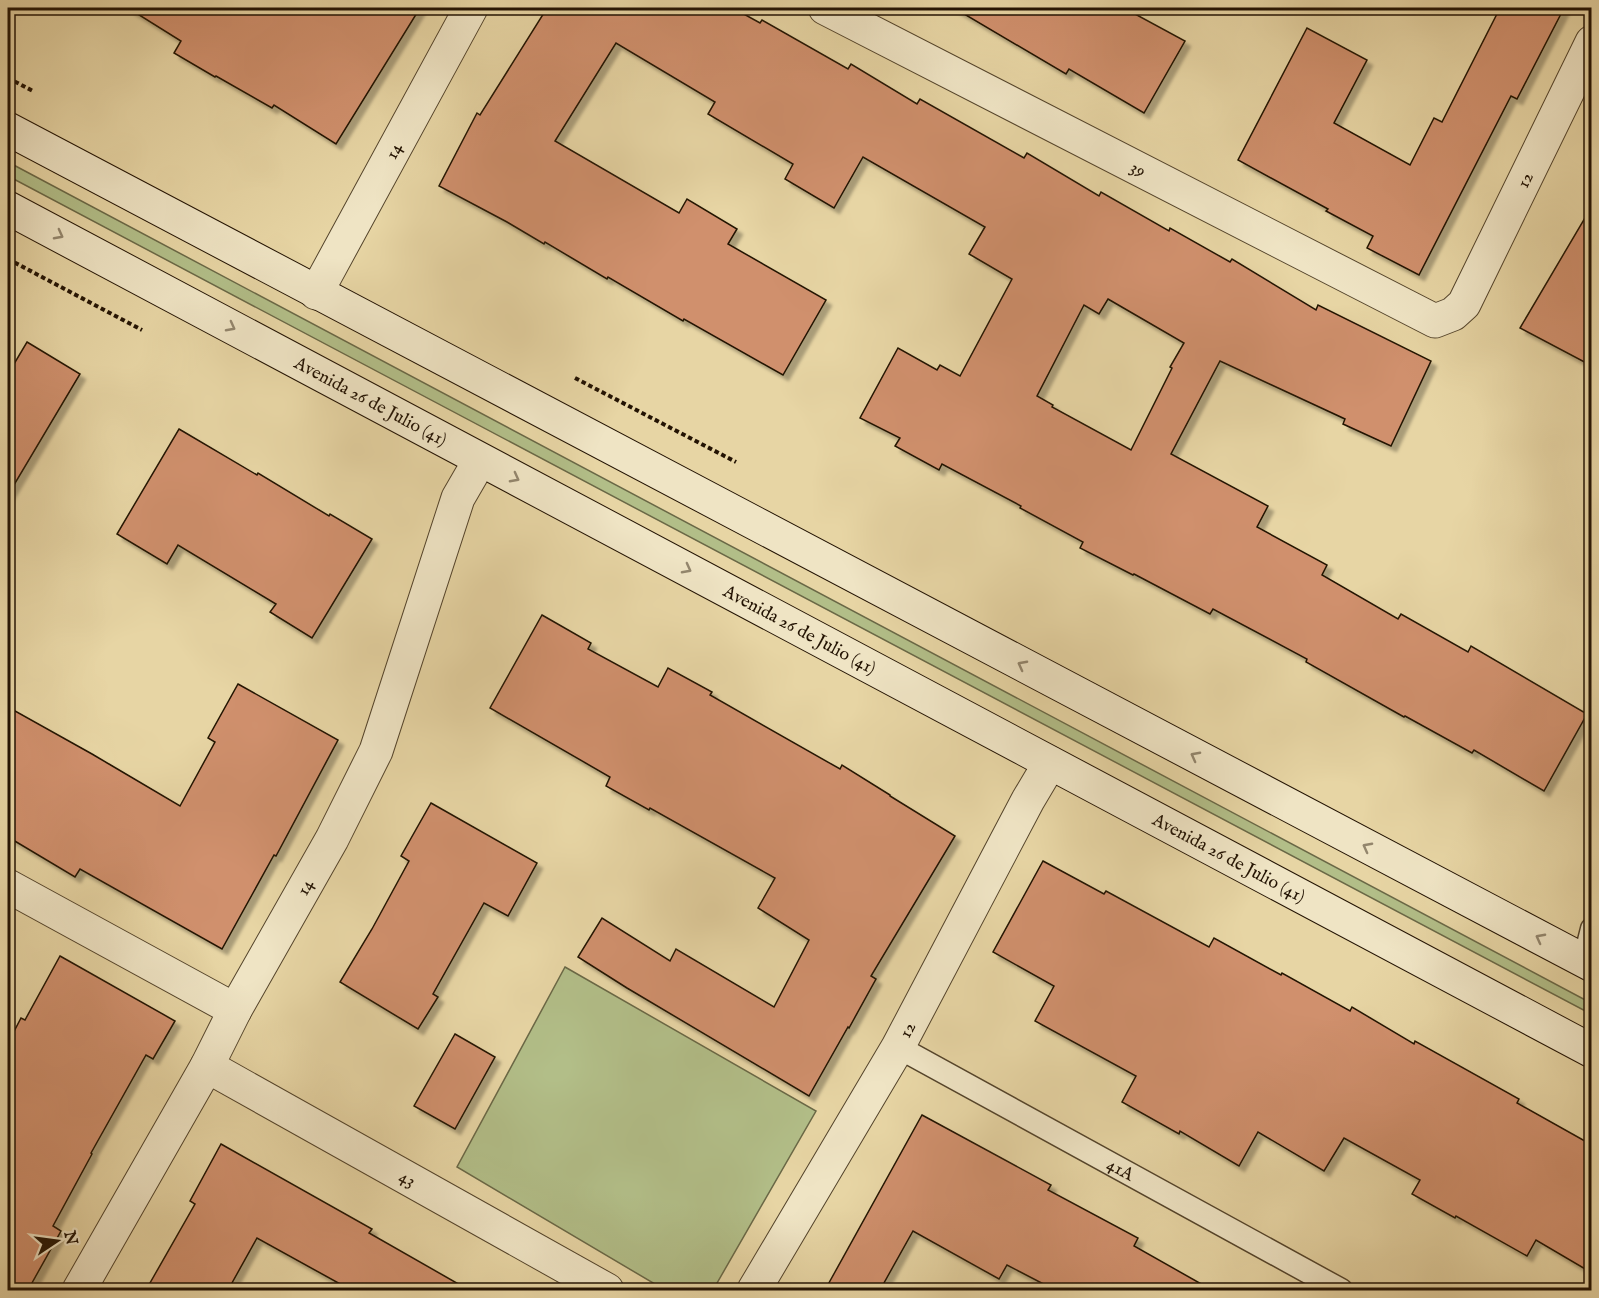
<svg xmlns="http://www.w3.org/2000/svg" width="1599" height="1298" font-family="'IM FELL English',serif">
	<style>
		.green { fill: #b2be88; stroke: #6a6846; stroke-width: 1.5 }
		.building { fill: #d0906d; stroke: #231303; stroke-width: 1.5; fill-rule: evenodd; filter: url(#shadow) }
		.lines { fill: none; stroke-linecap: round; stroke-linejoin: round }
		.service-casing { stroke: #54442b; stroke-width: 25 }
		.minor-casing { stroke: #54442b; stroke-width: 35 }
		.secondary-casing { stroke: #231303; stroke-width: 35 }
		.path { stroke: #231303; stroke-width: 4; stroke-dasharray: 4.5 3; stroke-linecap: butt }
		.service { stroke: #efe4c4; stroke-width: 22 }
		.minor { stroke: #efe4c4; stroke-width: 33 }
		.secondary { stroke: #efe4c4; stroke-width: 33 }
		.oneway { stroke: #93866d }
		.labels { text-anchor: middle; stroke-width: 6; stroke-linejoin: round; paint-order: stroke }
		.street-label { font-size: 18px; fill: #231303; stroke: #efe4c4 }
	</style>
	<defs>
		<filter id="shadow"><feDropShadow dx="5.5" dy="5.5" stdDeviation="1.5" flood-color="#0004"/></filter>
	</defs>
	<rect width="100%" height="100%" fill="#e7d5a4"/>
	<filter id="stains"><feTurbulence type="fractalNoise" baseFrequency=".00333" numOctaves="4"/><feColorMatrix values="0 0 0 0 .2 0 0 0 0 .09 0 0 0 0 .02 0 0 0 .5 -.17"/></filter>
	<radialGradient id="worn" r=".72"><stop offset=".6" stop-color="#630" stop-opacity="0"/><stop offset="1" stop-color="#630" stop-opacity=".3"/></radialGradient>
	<!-- green -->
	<g class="green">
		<polygon points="8,162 1591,1003 1591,1014 8,176"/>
		<polygon points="565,967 816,1111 713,1290 665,1290 457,1167"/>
	</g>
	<!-- building -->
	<g class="building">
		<polygon points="128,8 420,8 336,144 274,105 272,108 216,76 215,77 174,53 181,41"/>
		<path d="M547,8H733L760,23L762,20L848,69L851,64L917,104L920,99L1024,158L1027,153L1099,196L1101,192L1169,231L1170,228L1230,262L1232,259L1316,310L1318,305L1431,361L1391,446L1343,424L1345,419L1220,361L1171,454L1268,506L1257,527L1327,565L1322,575L1398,619L1401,614L1468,652L1471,646L1587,714L1544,791L1474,750L1472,753L1405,716L1404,717L1306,662L1307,659L1213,609L1210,614L1134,574L1133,575L1080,548L1083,542L1020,508L1021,506L942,464L939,470L895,446L900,438L860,418L898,348L937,370L940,365L960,376L1012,279L969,254L985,227L863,157L834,208L785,179L793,164L708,114L715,102L616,43L555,141L679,213L687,199L737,229L728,244L826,300L783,375L684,319L683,321L608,277L607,279L545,242L544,244L507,222L439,186L477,113L480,115ZM1108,299L1184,343L1170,367L1172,368L1131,450L1052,407L1053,405L1037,396L1084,305L1099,314Z"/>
		<polygon points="954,8 1124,8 1185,41 1144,113 1069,69 1066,74"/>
		<polygon points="1500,8 1564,8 1517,99 1511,96 1419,275 1367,248 1373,236 1326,211 1328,209 1238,160 1307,28 1367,60 1334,123 1410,165 1434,118 1442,122"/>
		<polygon points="1592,206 1592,366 1520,328"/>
		<polygon points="27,342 80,374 8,495 8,374"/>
		<polygon points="179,429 257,475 258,473 329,516 330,514 372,539 312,638 270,612 276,604 178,545 167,564 117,534"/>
		<polygon points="542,615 591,643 588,649 658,687 668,668 712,692 710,695 840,769 842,765 890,795 890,796 955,836 871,976 876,979 849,1028 848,1027 809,1096 627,988 578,957 602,918 670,961 676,949 774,1007 809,940 758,908 775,878 650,808 649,810 606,786 610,777 490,708"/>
		<polygon points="238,684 338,740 276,856 274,855 222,949 80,869 75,877 8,837 8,707 92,754 180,806 215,742 208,738"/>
		<polygon points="431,803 537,863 508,916 484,903 433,994 438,997 418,1029 340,982 372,929 409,861 401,856"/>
		<polygon points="1043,861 1104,894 1106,891 1209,947 1214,938 1281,975 1282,973 1350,1011 1352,1007 1414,1044 1415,1041 1519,1099 1517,1103 1592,1145 1592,1273 1536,1240 1527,1256 1456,1216 1455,1218 1412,1194 1420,1180 1344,1138 1324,1171 1258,1132 1239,1166 1180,1131 1179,1134 1122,1102 1136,1076 1035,1021 1054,986 993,952"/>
		<polygon points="60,956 175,1021 153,1059 146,1055 91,1153 92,1154 53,1226 61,1231 28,1290 8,1290 8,1043 21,1018 25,1020"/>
		<polygon points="455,1034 495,1057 455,1129 414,1106"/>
		<polygon points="922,1115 1051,1185 1048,1190 1138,1238 1134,1246 1212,1290 1055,1290 1007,1265 999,1279 913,1231 880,1290 825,1290"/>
		<polygon points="221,1144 372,1229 369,1233 469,1290 351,1290 257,1238 228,1290 146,1290 195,1204 190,1201"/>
	</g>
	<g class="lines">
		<!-- service casing -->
		<g class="service-casing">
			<g id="service">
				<polyline points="1584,961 1592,929"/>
				<path id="s1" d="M898,1047L1341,1290"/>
			</g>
		</g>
		<!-- minor casing -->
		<g class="minor-casing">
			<g id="minor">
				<path id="s2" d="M825,8L1435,321L1453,314L1464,304L1592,42"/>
				<path id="s3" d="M316,293L471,8"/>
				<polyline points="8,886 235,1010"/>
				<path id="s4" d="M207,1066L607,1290"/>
				<path id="s5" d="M79,1290L207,1066L235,1010L332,839L376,751L458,498L480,460"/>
				<path id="s6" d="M754,1290L898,1047L1028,800L1050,763"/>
			</g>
		</g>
		<!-- secondary casing -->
		<g class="secondary-casing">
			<g id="secondary">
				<polyline points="8,129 1592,965"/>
				<path id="s7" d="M8,208L1592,1051"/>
			</g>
		</g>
		<!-- path -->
		<g class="path">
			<polyline points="8,78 33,91"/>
			<polyline points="8,259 142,330"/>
			<polyline points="575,378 736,462"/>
		</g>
		<!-- service -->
		<use href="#service" class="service"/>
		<!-- minor -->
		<use href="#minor" class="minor"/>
		<!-- secondary -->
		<use href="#secondary" class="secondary"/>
	</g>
	<!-- one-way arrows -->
	<defs><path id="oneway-chevron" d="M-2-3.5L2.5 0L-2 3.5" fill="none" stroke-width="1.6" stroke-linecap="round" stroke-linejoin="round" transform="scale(1.5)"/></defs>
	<g class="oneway">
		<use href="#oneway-chevron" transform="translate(59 235) rotate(28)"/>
		<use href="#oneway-chevron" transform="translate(231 327) rotate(28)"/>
		<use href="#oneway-chevron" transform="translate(515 478) rotate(28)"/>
		<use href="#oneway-chevron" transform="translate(687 569) rotate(28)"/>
		<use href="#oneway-chevron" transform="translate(1022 665) rotate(-152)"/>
		<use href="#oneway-chevron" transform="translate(1195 756) rotate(-152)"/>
		<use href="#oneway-chevron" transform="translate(1367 847) rotate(-152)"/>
		<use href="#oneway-chevron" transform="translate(1540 938) rotate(-152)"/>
	</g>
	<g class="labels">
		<!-- street labels -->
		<g class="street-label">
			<text dy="6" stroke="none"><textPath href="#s3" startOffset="162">14</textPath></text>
			<text dy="6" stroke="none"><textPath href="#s2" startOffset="352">39</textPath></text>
			<text dy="6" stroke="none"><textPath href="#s2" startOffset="858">12</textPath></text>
			<text dy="6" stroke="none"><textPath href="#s7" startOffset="411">Avenida 26 de Julio (41)</textPath></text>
			<text dy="6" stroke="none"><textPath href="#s7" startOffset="897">Avenida 26 de Julio (41)</textPath></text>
			<text dy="6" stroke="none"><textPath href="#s7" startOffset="1383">Avenida 26 de Julio (41)</textPath></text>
			<text dy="6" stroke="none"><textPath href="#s5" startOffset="462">14</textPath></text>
			<text dy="6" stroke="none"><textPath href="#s6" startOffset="302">12</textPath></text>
			<text dy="6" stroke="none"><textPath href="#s1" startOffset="254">41A</textPath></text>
			<text dy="6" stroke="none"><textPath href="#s4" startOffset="230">43</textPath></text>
		</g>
	</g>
	<!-- margin -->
	<rect width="1599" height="1298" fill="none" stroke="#e7d5a4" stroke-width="30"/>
	<rect x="9" y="9" width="1581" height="1280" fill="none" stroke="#231303" stroke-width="3"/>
	<rect x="15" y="15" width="1569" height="1268" fill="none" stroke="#231303" stroke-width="1.5"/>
	<!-- north arrow -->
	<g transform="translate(57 1241) rotate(77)" stroke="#efe4c4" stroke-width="4.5" paint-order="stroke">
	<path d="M0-4.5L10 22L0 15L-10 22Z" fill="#231303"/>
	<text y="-9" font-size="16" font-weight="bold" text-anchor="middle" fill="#231303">N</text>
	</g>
	<rect width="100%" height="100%" filter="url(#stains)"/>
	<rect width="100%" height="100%" fill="url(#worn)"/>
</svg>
